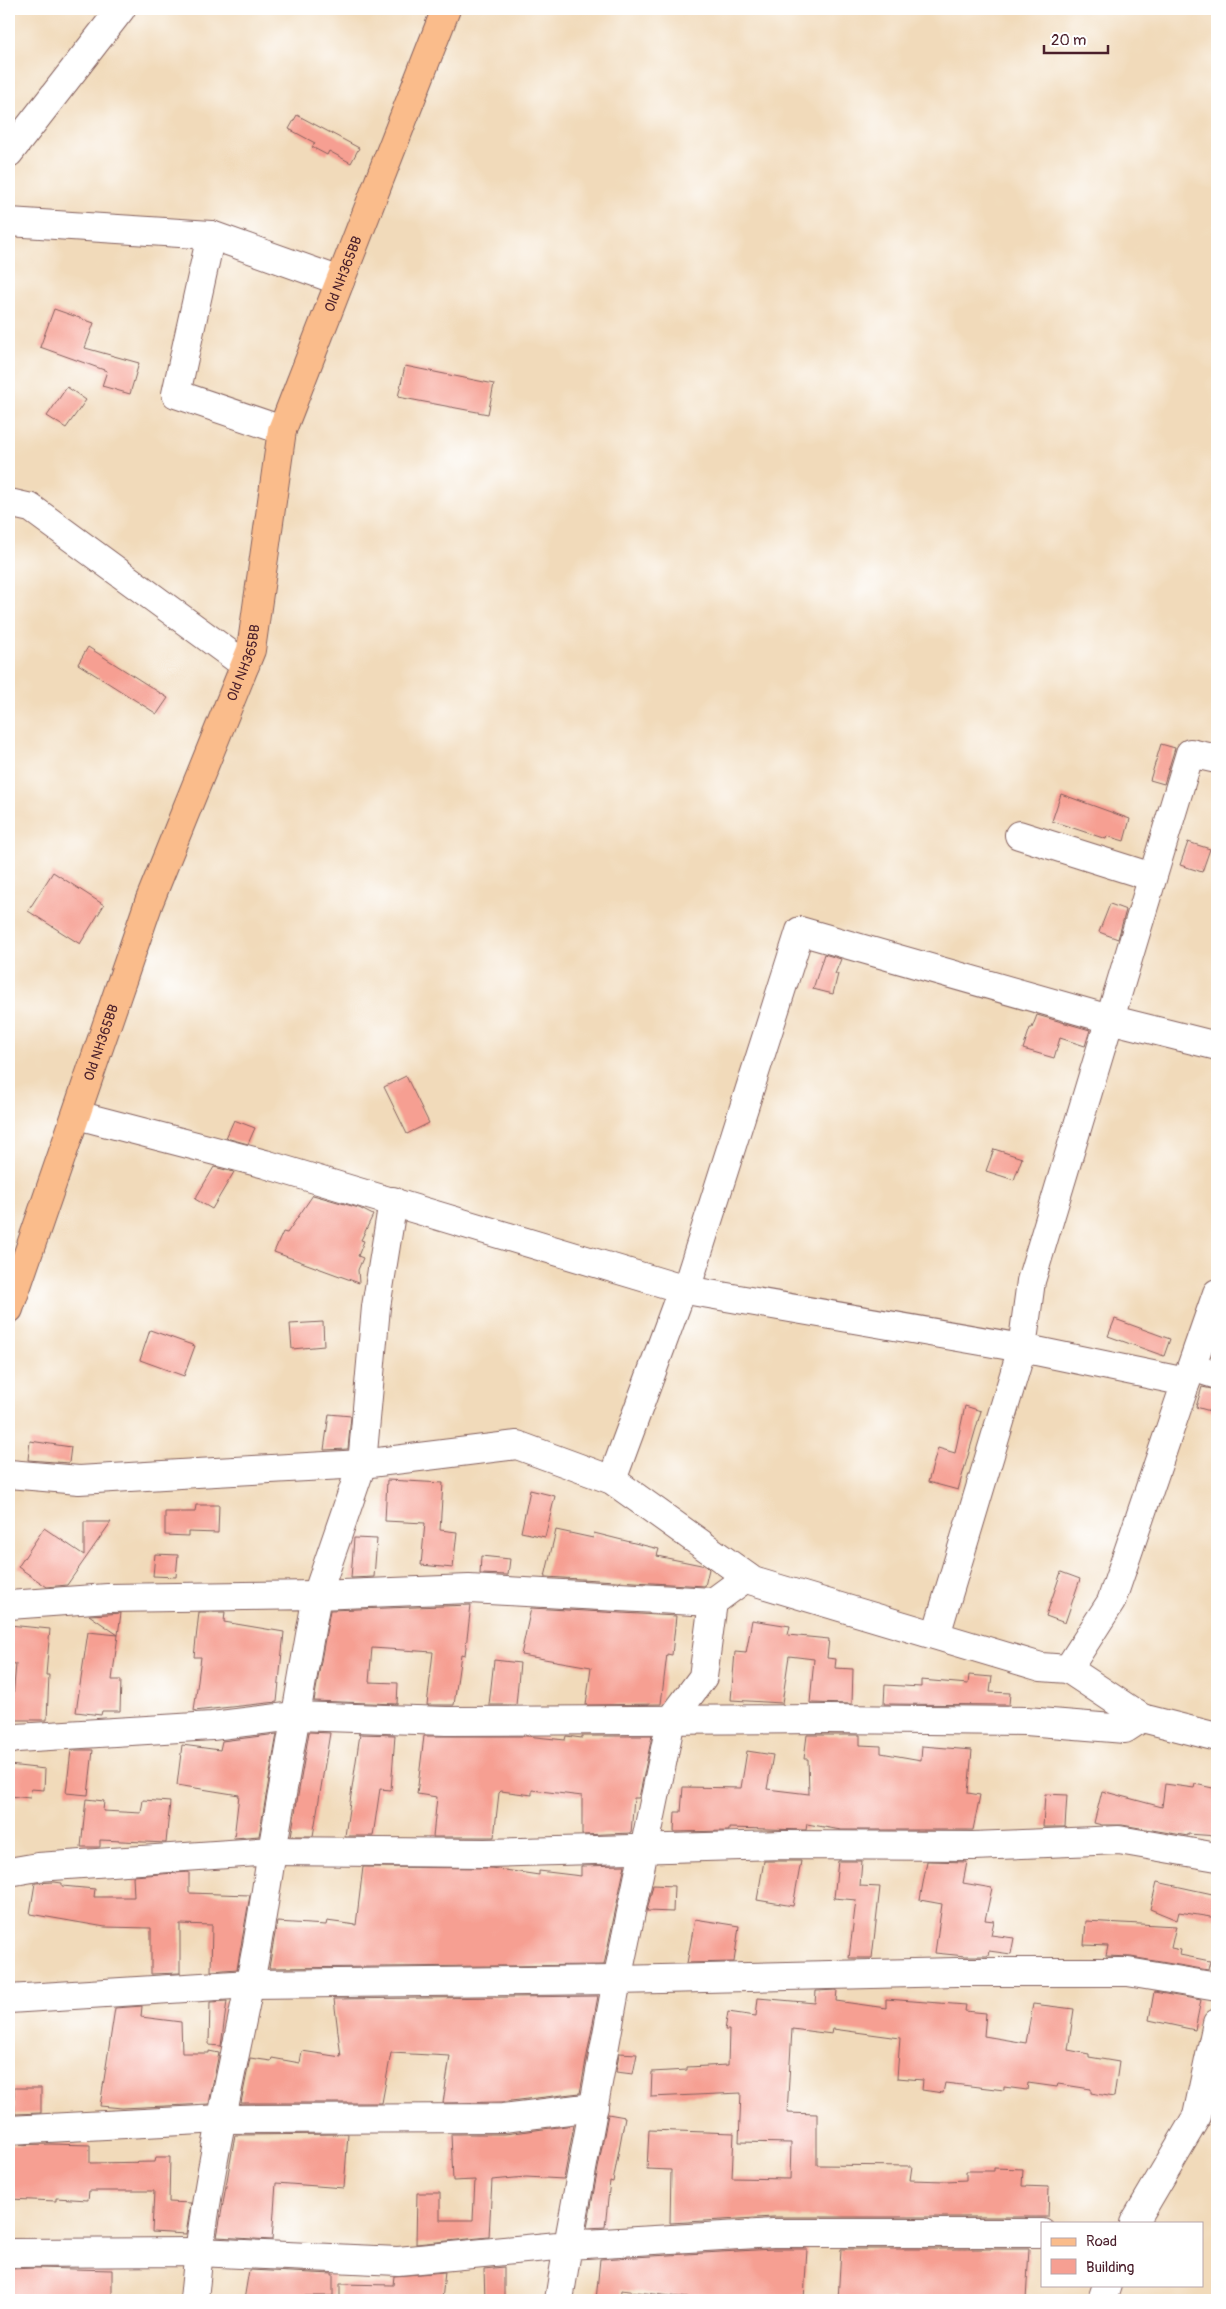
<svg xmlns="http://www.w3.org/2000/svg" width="1226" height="2309" font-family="Pangolin,sans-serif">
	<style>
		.building { fill: #f69f92 }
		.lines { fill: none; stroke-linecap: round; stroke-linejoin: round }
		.minor-casing { stroke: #84605d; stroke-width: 30 }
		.major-casing { stroke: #84605d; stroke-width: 30 }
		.minor { stroke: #fff; stroke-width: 28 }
		.major { stroke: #fabc8b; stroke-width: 28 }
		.labels { text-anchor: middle; stroke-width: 4; stroke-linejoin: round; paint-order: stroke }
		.street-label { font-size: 14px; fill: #4a1f2b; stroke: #fff }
	</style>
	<rect width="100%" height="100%" fill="#fff"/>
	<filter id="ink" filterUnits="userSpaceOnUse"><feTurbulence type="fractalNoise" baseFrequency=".02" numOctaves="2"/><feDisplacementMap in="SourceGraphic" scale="10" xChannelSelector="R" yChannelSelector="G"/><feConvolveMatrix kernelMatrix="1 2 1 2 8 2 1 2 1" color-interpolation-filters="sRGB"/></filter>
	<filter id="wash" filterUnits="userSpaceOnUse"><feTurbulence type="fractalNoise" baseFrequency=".0096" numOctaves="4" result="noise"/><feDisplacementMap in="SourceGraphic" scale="20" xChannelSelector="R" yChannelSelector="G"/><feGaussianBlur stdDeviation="1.12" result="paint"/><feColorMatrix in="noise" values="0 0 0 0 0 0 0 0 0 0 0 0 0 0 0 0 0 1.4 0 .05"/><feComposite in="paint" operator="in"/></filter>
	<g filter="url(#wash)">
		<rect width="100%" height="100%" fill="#f1daba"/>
		<g id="blocks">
			<!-- building -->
			<g class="building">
				<polygon points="297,115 359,148 351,163 329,151 327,155 312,147 315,143 289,129"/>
				<polygon points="54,309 94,323 85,348 139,363 130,394 102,386 107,371 40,347"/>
				<polygon points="405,366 494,384 488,414 398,397"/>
				<polygon points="67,387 86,400 66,428 47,416"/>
				<polygon points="88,647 168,698 157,714 78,664"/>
				<polygon points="1161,744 1175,748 1164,784 1150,780"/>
				<polygon points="1061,794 1130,819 1124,841 1107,836 1106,839 1052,821"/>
				<polygon points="1188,842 1210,849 1202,872 1180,865"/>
				<polygon points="53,872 104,905 80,944 28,911"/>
				<polygon points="1110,904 1126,910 1118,939 1099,932"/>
				<polygon points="824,954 841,959 835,974 838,974 833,994 813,989"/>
				<polygon points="1037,1015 1090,1030 1085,1046 1060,1038 1054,1058 1023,1049 1030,1028 1032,1028"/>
				<polygon points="406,1076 429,1123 407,1134 384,1087"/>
				<polygon points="234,1120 255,1128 248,1144 226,1138"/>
				<polygon points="994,1149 1022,1158 1014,1180 986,1171"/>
				<polygon points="214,1167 234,1172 212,1209 195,1199"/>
				<polygon points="313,1195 359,1208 373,1215 361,1240 364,1241 358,1256 363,1258 358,1270 359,1283 274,1252 283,1232 287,1233"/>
				<polygon points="1115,1319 1170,1339 1164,1356 1108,1336"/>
				<polygon points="323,1322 324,1346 292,1349 290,1324"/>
				<polygon points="150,1330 195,1346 184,1376 140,1360"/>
				<polygon points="1202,1387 1217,1390 1217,1413 1196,1407"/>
				<polygon points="965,1406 981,1411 958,1490 928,1482 938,1448 955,1453"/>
				<polygon points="329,1414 351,1416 348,1449 324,1450"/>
				<polygon points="30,1441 71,1447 69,1463 28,1460"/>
				<polygon points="387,1480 443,1483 440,1530 457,1532 453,1568 421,1565 425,1523 385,1521"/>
				<polygon points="530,1490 555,1496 545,1537 521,1532"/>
				<polygon points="196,1505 219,1505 218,1533 188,1532 188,1536 165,1535 165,1512 195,1512"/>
				<polygon points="84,1522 111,1522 67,1585 47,1587 18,1567 44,1528 84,1555"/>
				<polygon points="556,1530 593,1538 594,1533 618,1539 659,1549 657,1556 706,1566 709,1569 705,1586 545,1577"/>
				<polygon points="354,1538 377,1539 374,1577 351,1578"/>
				<polygon points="155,1554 178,1555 176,1577 153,1576"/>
				<polygon points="481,1556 510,1559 508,1575 480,1574"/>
				<polygon points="1061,1572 1080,1579 1065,1623 1046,1616"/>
				<polygon points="471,1605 465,1655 461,1654 454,1705 427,1705 433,1652 372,1648 369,1682 398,1683 397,1704 314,1701 330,1610"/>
				<polygon points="531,1608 676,1616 672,1655 667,1654 661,1704 586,1705 591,1667 521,1655"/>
				<polygon points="199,1612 225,1612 224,1622 284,1632 277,1702 194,1711 201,1657 194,1657"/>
				<polygon points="121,1613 118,1635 89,1615 109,1614"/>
				<polygon points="752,1620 790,1626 788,1635 829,1639 827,1658 836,1659 835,1668 853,1669 852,1704 810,1703 814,1659 789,1656 782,1703 731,1700 735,1652 746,1653"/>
				<polygon points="9,1625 50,1629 46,1675 49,1675 47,1720 11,1720 16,1664 9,1663"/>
				<polygon points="88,1632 118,1635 112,1680 121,1680 120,1711 102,1711 101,1715 76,1712"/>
				<polygon points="494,1660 520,1663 516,1705 489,1705"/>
				<polygon points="969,1675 992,1677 990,1692 1010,1693 1009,1705 884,1704 885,1685 921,1687 921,1680 968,1684"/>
				<polygon points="309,1732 330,1733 313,1836 291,1836"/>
				<polygon points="277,1734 259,1836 234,1838 239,1795 177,1785 182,1745 220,1750 222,1741"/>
				<polygon points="358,1734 395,1735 391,1790 380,1789 373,1836 345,1836 360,1734"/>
				<polygon points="807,1735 860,1735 860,1745 881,1746 881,1753 921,1760 922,1746 972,1750 968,1793 980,1795 973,1830 841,1830 807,1824 806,1830 729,1828 729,1831 674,1832 675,1812 681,1812 683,1787 741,1788 747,1751 773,1755 767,1789 809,1794 808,1759 804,1759"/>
				<polygon points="424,1736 526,1736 565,1740 566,1736 582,1738 582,1736 652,1736 639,1798 634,1798 631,1833 582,1835 582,1796 532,1790 532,1795 501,1791 499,1793 494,1837 433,1837 437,1797 417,1794"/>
				<polygon points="71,1750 93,1750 88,1795 66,1793"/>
				<polygon points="9,1765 45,1769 44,1790 31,1789 30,1798 9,1796"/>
				<polygon points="1165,1784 1194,1788 1195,1784 1217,1789 1217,1836 1188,1834 1188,1836 1122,1825 1102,1825 1094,1823 1102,1791 1162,1807"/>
				<polygon points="1045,1794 1067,1795 1065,1827 1043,1827"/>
				<polygon points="86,1799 104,1801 103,1811 141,1813 143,1800 170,1802 166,1843 100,1840 100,1847 81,1847"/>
				<polygon points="764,1861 801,1861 793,1906 757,1900"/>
				<polygon points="838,1861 862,1861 860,1886 880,1887 872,1958 849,1958 856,1900 834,1898"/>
				<polygon points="927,1861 967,1862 963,1883 992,1888 985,1920 994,1921 991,1935 1014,1938 1011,1954 989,1951 988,1956 965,1956 935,1953 942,1904 920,1900"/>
				<polygon points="625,1865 604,1965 269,1968 277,1922 326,1925 327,1921 356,1925 363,1867 491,1868 539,1875 539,1871 581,1876 581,1866"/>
				<polygon points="189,1872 189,1893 250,1895 237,1969 211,1971 212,1925 180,1924 180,1973 151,1974 151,1928 105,1927 30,1914 35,1883 54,1882 62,1883 62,1886 95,1889 94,1897 134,1897 133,1876"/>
				<polygon points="1157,1882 1217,1895 1217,1918 1179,1912 1177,1920 1150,1909"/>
				<polygon points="653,1885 674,1886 673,1912 647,1911"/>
				<polygon points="695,1919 739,1926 734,1962 687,1963"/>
				<polygon points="1086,1921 1176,1926 1171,1948 1181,1950 1180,1955 1210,1961 1208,1970 1131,1957 1106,1956 1108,1946 1084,1945"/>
				<polygon points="837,1990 836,2001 886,2008 886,1999 966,2005 965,2011 986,2013 984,2036 1026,2043 1033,2004 1074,2009 1068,2050 1089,2054 1089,2057 1119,2062 1114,2097 1091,2093 1091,2089 1058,2084 1057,2087 1028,2083 1027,2090 1004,2087 1004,2090 945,2083 943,2093 922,2090 923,2080 897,2078 900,2038 833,2029 832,2034 792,2029 787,2113 817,2114 817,2165 912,2166 910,2180 946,2181 966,2180 966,2171 994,2171 994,2168 1023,2169 1022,2186 1049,2187 1048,2217 773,2217 670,2223 671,2170 647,2169 649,2130 734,2133 732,2178 790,2179 791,2143 739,2142 741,2093 651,2097 652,2072 687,2070 687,2067 728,2065 729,2030 725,2030 728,2012 756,2016 758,1998 815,2003 816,1991"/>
				<polygon points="1154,1992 1201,2000 1195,2030 1149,2020"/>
				<polygon points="598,1996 580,2093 502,2102 443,2103 450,2056 391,2053 382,2103 241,2103 250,2058 271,2061 272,2058 300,2063 302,2051 341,2057 334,1999"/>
				<polygon points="227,2001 221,2046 209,2045 210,2002"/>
				<polygon points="142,2006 141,2017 181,2022 182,2053 209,2053 209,2051 219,2053 209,2104 122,2108 100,2106 115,2008"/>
				<polygon points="619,2053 637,2054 633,2074 616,2072"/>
				<polygon points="14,2088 41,2088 41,2113 15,2114"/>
				<polygon points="608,2114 625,2117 613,2182 610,2181 605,2227 587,2228"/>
				<polygon points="574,2125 564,2179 526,2177 492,2180 489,2237 416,2244 417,2193 440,2193 440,2220 473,2220 475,2180 453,2181 451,2134 505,2134"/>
				<polygon points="348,2134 344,2188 276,2183 272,2240 217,2237 235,2135"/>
				<polygon points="50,2144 90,2145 90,2163 155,2162 156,2157 170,2157 169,2202 191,2203 186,2234 152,2232 154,2191 89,2191 88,2200 56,2198 56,2201 9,2199 9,2145"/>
				<polygon points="773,2249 807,2249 804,2300 688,2300 688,2298 621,2290 620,2300 596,2300 600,2259"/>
				<polygon points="841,2249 1029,2249 1026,2300 838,2300"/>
				<polygon points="504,2267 504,2300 485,2300 484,2269"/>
				<polygon points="36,2268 112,2270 112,2300 9,2300 9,2269"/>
				<polygon points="249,2270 333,2274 333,2296 305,2296 305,2300 244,2300"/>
				<polygon points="445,2272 442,2300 340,2300 340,2284 393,2285 394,2276"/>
			</g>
		</g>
	</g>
	<g filter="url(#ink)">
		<use href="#blocks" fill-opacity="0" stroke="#84605d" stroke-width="1"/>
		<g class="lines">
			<!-- minor casing -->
			<g class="minor-casing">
				<g id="minor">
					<polyline points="9,153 121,9"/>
					<polyline points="9,222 211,235 340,281"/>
					<polyline points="211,235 176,394 282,430"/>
					<polyline points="9,503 31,508 245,665"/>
					<polyline points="1019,835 1152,877"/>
					<polyline points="77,1115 265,1164 686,1290 679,1298 612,1480"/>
					<polyline points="393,1201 376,1307 362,1464 317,1595 469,1589 713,1602"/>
					<polyline points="1192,1367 1217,1375"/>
					<polyline points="1186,1382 1217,1293"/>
					<polyline points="9,1474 79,1480 197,1473 362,1464 517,1445 612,1480 753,1581 1041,1667 1068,1669 1142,1718 1217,1737"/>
					<polyline points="9,1605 108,1598 317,1595 272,1851 485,1853 782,1845 973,1846 1119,1840 1217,1857"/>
					<polyline points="936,1635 1022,1348 1031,1281 1190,753 1217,759"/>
					<polyline points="1068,1669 1111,1602 1186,1382 1022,1348 686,1290 800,931 1109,1019 1217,1046"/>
					<polyline points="9,1740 17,1738 212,1726 295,1716 446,1721 828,1719 1026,1721 1125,1729 1142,1718"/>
					<path d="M9,1872L38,1867L272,1851C265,1896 259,1941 249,1986C228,2091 203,2194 194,2300"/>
					<polyline points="9,1999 250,1984 617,1980 956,1972 1128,1972 1217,1987"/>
					<polyline points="9,2130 221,2119 503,2118 594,2107"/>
					<polyline points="1134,2223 1197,2116 1217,2023"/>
					<polyline points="9,2253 198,2252 398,2261 568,2245 617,1980 671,1720 703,1677 713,1602 747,1577"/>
					<polyline points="559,2300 568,2245 773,2233 1042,2233"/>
					<polyline points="1102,2300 1107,2285"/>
				</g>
			</g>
			<!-- major casing -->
			<g class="major-casing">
				<g id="major">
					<path id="s1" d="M9,1309L149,902L251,650L282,430L446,9"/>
				</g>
			</g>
			<!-- minor -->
			<use href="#minor" class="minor"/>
			<!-- major -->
			<use href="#major" class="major"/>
		</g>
	</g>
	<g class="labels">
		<!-- street labels -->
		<g class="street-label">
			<text dy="5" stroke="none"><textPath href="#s1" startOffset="1092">Old NH365BB</textPath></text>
			<text dy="5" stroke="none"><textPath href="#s1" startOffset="688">Old NH365BB</textPath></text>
			<text dy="5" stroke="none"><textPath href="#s1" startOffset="282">Old NH365BB</textPath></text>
		</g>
	</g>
	<!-- margin -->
	<rect width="1226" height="2309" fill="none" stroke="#fff" stroke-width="30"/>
	<!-- legend -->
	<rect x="1041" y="2222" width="162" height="65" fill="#ffffff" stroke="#b7a5aa"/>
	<rect x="1051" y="2238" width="25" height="8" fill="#fabc8b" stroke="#b7a5aa"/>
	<text x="1086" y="2246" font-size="15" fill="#4a1f2b">Road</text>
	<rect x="1051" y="2259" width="25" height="15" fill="#f69f92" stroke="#b7a5aa"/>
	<text x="1086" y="2272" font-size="15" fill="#4a1f2b">Building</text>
	<!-- scale -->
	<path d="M1044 45v8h64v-8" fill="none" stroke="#4a1f2b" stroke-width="2.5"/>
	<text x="1051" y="45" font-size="15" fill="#4a1f2b" stroke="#ffffff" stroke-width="4" paint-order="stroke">20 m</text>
</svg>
